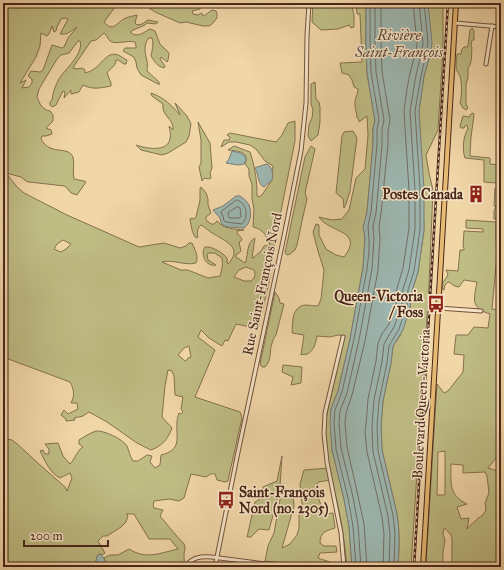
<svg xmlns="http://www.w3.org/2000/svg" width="504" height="570" font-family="'IM FELL Great Primer',serif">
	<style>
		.green { fill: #bfbc84; stroke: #84714e; fill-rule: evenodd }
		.water { fill: #9db7b1; stroke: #7b7d74 }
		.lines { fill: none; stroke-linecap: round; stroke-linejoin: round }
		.shore { stroke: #736e65; stroke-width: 1 }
		.minor-casing { stroke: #73523d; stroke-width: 5 }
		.major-casing { stroke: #492619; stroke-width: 6 }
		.minor { stroke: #f6e4c6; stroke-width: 3 }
		.major { stroke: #e8bb74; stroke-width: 4 }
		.rail-casing { stroke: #492619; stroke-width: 2.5 }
		.rail { stroke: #f6e4c6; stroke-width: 1; stroke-dasharray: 3; stroke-linecap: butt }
		.labels { text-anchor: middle; stroke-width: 3; stroke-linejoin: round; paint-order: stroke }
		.poi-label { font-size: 14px; font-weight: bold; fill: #492619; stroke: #f6e4c6; text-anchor: end }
		.street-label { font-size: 14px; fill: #492619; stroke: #f6e4c6 }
		.water-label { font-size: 15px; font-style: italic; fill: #5e4a3f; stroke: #f6e4c6 }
	</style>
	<rect width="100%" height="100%" fill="#f1d6a8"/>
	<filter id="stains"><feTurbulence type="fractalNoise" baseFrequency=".005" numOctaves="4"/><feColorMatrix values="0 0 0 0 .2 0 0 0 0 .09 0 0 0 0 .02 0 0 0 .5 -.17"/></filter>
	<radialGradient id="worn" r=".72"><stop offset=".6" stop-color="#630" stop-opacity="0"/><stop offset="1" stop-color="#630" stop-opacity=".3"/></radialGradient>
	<!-- green -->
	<g class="green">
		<path d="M3,3H115V7L104,22C113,33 117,22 124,19C127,17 133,16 137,15L135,23L137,25L142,24L148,20L158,22L156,24L147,23L145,25L131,31V33C138,38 144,32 150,29L155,31L160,44L169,53L168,60L167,62L161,57L160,59L165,66L164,68C157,66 155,62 151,56C152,50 154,45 152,38H149C143,44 145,53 147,61C148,64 147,68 147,71L158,81L160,84H158L141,75L137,68L136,62L134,57L123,51L125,48H136V46L135,42C128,40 115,45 110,41C107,38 107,35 104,33L96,40L91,41L74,66L73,68L77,69L82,68L85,70V73C89,72 91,71 94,69C102,64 107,51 118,55C121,56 124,59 127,60L126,64H124L118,60H116C116,67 110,68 107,73L111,83V86C101,88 92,90 83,85L79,92L71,94V90L64,98L65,92L63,91L56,105L52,107L50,105V102L52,100C53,93 55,86 59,79C65,69 84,54 80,41H78L69,53L61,55L57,59L39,89L37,97C40,104 42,110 50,111L53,115V121L46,128L51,130L52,134L46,136H42L41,139C44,144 47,147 53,149C59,151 70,149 73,157C75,163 72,171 74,179L84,181L86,182L77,195L71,193L65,186L29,182L26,181L21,177L6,173L17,187L24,193L67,215L139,247L164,243L180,248L186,246L189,243H192C195,250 199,256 196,263C185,266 172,259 162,262L181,270H188L208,278L220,276C222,270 223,264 222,258L215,253H209L207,254L208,260L216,265C206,267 200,255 205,247C212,246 223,253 227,258V262L228,264C243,248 227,242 214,234C210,232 206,228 201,225C197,228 197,233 198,237L196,238C192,233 191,226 190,219L192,218L194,219L196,217L200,200V189L201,187L206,193L208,199V205L211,213L206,217V220L211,224H214L217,221C224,229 234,229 244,230L237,231V233L242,239L241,241L239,242L241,251L239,253L236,255V257L245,263L246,261C248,253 247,242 255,238L252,258H253L262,250L264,246L270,245C267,236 263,229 253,227L254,209L252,198V184L249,176V169L245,164C250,151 237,151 228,150L234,146L250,152C255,167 257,180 257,196L259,197L262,195L272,180L273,166L265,161L256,149L250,145L236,142H229L221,147L224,140H229L230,137L227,135L230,133L276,142L282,135L288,123L295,121V141L273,251L269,283L259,325L255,328L236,324L228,341L225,340L222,346L209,338L201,330L198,337L215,350L195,397L240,412L242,418L229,476L228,481L225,482L217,480L215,474C212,473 209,475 206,477L191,474L184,498L179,501L169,499L154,501L153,505L154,508L163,510L160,516L180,540C188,546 184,548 184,556C184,561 185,562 183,567H107L104,558L110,555H118L129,549C146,560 160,553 178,549L170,539H149L134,514H126L128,516L126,522L121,527L107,536H103L98,541L105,553L102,555L100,554L97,556L95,567H3V438L12,440L16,443L39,464L65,487L67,491L72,478L70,473L60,478C50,473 45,461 40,451L43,450L45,454H49V449L45,444L58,443L63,456L70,464C75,459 78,449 83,447L79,444V440C84,437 90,433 96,431C103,430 123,439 127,446C129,451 130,456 133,461H138L147,455L152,456L150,462L155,468L160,465L161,455C182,450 176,439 177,422C177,419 178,416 179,413L181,414L183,412L181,409L183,397L175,395L174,376L172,371L168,370L165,386L162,417L172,428C168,439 162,446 151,450L137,443L107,422L89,412L83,416L74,418L75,420L66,421V419L61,415L64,410L68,414L78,409L77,403H71C75,395 74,389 70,382L3,357ZM65,18L68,19L60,34C69,35 70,31 77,27L68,38L64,47L62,48L52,45L43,70L40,72L31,71L28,76L32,79V83L29,87L22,88L26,80L20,83L36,57L40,46L41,33L47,36L49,34L52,26L54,32L56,31L57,27L61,19ZM63,240L71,244L66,249L61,252L54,249L57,244ZM246,267L254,270C256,275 255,277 251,281H244L234,277L239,270ZM189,346L191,357L188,358L186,361H185L178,355L184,348Z"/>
		<path d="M147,3H200L201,6L200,9L192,11L193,14L197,15L202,13L203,16C207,15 209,11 212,10L216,11L217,14V18L212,24L209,26H203L186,22L180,23L155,12L149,8Z"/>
		<polygon points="313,3 330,3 333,5 336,3 351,3 354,15 354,27 351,28 349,25 338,29 321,30 312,22"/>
		<path d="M356,3H366V42L367,73L375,121L373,128V144L367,212L364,226L365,239L363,268L350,339L338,391L331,409L332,450L344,499L349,527L352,567H347C344,538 340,508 331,480L318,482L316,491L324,514L333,513L335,528C326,531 320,532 320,543L324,546H336L337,552L320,553L318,558C325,561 330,560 335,567H271L275,562L265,561L268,546L274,533L281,494L284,488L287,489L293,495L294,506L282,548L290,544L297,535L299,528V513L302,503L300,484L304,470L328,468L325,436L326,419L344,336L338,335L330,337L317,336C316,342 314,351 307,354C305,355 303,354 301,355L304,335L292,333C293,324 291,311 301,306C305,304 313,306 318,306L321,299L324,270L318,251L313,232L316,224L319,225V235L326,249L336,255L344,257C365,230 329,233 319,217L332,220L342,219L349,210L356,178L365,169L368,135L367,116L359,122V120L357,118C357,112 355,110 355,105C354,99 358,95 358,89L354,87L352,80L349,75L342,73L340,63L362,62L360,14H357Z"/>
		<path d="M428,3H445L443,10V50L438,130L426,155L429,173L433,190L429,285L411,567H398C399,549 400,532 397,514L382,450L381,426L383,401L391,363L393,346L400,336L410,307L412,291L418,272L424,230L419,111L424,76L431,51Z"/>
		<path d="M472,28L473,29L474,31V40H472L471,46L472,47C471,54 473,62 468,68V77L466,85V104L468,108L466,110L463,108L460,103C462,96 462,83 460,76C459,74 458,73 457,71C455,67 457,59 457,54H461L462,49L464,47H467L468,46L470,30Z"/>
		<polygon points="315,82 316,99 319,102 320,107 320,122 318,135 311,141 308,136 309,125 312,118 313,110 311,104 311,84"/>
		<path d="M151,93C165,98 171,105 180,115L175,103L187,116L191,124L189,136L186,142L168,153L162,155L141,150L136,145C145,148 167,153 170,139C171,135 170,130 169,126L173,130C174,118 161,116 163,104L152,96Z"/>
		<path d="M473,113L474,115L471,137L470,154V156L490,158V164L500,165L499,176L501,181L498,207L500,210L499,216L497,217L496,219H494V211L496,206H494L495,188H497L498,185L496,183L484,182V160L465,158C462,150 463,136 468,129L467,125L465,126L464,128H461L460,126L463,116L469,117L471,114Z"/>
		<polygon points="198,122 210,143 212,168 210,173 211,178 208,179 204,178 202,181 199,167 201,163 201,140"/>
		<polygon points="353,131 357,138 350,191 346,204 344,208 343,199 336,193 342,136 344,132"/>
		<polygon points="311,146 315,149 305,193 307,199 302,221 297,245 295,250 290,254 287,255 285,253 305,157"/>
		<path d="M466,220L496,222V241L501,238V255H497L492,309L501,310V456H498L488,468L501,472V567H453L452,566V539L451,535L445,528L444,529L443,534L445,540L443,552V561L442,565L426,563L437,384L444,393L448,391L463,372L464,355L454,354L456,335H468L474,327L488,328L490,314C470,308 474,299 477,282L464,280L459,287C454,287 452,284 449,282H448L445,285L444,290H443C440,281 446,281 448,274L446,270L458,271L460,250H464V248L463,247L464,231L483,232V229L466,228ZM445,451V495H437L438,452ZM451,464L463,465V473L485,472L487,476L489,493L485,503L486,510L482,516L478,518C476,522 470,524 467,529L469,518L461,519L457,507L467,504C448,495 451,482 451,464Z"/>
		<path d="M275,292L279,298L280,303L284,304C281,314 279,325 276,335C274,337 273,340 272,343C269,352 272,360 265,367H262L260,364Z"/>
		<polygon points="283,365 302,367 301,383 291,385 293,377 282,372"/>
		<polygon points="282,456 280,486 274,512 269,530 259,529 251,537 247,537 255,502 260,499 263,487 277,481"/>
	</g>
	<!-- water -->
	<g class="water">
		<path d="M366,3H428L432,42L431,51L424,76L419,111L420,127L424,189V230L418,272L412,291L410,307L403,330L393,346L391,363L383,401L381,426L382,450L397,514C400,532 399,549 398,567H352L349,527L344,499L332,450L330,423L331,409L338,391L350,339L363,268L365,239L363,227L367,212L373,144V128L375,121L367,73L366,42Z"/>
		<polygon points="232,151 240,153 245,156 246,160 244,164 238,165 226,163 229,159"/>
		<path d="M267,164C272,167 274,174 272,180C270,182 266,185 264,187C257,184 259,174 255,168L257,167Z"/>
		<path d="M236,196H240C243,198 247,201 249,205C252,213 251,223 244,228L229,227L224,226L221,223L220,218L213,210L223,206Z"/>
		<polygon points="100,554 104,558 107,567 95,567 97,556"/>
	</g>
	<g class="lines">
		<!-- shore -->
		<g class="shore">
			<path d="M237,200C247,203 249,217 242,224L226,222L224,221L223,216L221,213L222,211Z"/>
			<polygon points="237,207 239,207 240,208 241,217 239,218 229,218 228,213"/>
			<polyline points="356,567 353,526 348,498 336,449 334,423 335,410 342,392 354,339 367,269 369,252 369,239 368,226 371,212 377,144 377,129 379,120 371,72 370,42 370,3"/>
			<polyline points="361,567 358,525 353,497 341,448 339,423 340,411 347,393 359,340 372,269 373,253 374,239 373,226 376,213 382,145 382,130 384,120 376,72 375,42 375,3"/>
			<polyline points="367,567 364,524 358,496 347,447 345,423 346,413 352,395 365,341 378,270 379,253 380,239 379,226 381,213 388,145 388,131 390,120 382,71 381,42 381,3"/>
			<polyline points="383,567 384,534 382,517 367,452 365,432 366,425 368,399 376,361 378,343 382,334 389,324 396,304 397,288 403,268 409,228 409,190 405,128 404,110 407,89 410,73 416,51 417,43 413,3"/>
			<polyline points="389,567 390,534 388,516 373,452 372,426 374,400 382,362 384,344 388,337 394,327 402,305 403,289 409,270 415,229 415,190 411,128 410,111 416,75 422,50 423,43 419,3"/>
			<polyline points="394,567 395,534 393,515 378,451 377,426 379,401 387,363 389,346 399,329 407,306 408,290 414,271 420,230 420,189 416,127 415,111 421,76 427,50 428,42 424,3"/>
		</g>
		<!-- minor casing -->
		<g class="minor-casing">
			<g id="minor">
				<polyline points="455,23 501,27"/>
				<polyline points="486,64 492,26"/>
				<polyline points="438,308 481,311"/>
				<polyline points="343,337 325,413 324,434 327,462 341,533 344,567"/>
				<path d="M185,567C192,557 201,556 212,557L289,567"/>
				<polyline points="215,567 237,457 284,236 301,151 306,103 307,36 309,3"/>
			</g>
		</g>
		<!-- major casing -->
		<g class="major-casing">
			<polyline id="major" points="423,567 456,3"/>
		</g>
		<!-- minor -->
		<use href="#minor" class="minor"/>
		<!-- major -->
		<use href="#major" class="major"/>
		<!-- rail casing -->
		<g class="rail-casing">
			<path id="rail" d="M414,567C424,379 437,191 448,3"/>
		</g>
		<!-- rail -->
		<use href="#rail" class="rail"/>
	</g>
	<!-- icons -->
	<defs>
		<g id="building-bare" transform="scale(1.38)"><path d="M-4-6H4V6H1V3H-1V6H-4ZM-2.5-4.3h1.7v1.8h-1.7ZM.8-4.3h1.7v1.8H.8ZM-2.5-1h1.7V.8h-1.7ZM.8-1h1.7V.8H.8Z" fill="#8f2418" stroke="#f6e4c6" stroke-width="2.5" paint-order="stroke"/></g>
		<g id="bus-bare" transform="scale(1.38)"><path d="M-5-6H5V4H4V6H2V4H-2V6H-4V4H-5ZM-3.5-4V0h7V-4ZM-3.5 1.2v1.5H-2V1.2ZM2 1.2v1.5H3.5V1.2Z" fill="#8f2418" stroke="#f6e4c6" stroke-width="2.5" paint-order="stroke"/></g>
	</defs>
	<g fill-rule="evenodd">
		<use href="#building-bare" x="476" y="194"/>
		<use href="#bus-bare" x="436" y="304"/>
		<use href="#bus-bare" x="226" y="500"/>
	</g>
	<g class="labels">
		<!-- poi labels -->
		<g class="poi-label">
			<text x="463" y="199">Postes Canada</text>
			<text x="423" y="301">Queen-Victoria<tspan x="423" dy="16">/ Foss</tspan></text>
			<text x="239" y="497" text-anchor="start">Saint-François<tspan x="239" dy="16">Nord (no. 2305)</tspan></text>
		</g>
		<!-- street labels -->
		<g class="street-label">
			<text transform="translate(262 284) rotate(-78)" y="5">Rue Saint-François Nord</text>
			<text transform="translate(421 404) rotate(-87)" y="5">Boulevard Queen-Victoria</text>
		</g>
		<!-- water labels -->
		<g class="water-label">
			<text x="399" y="40">Rivière<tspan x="399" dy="17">Saint-François</tspan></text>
		</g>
	</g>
	<!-- margin -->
	<rect width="504" height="570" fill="none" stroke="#f1d6a8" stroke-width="16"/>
	<rect x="4" y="4" width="496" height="562" fill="none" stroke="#492619" stroke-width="2"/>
	<rect x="8" y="8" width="488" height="554" fill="none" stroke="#492619"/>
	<!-- scale -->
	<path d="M24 540v6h84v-6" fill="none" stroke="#492619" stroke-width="2"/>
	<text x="30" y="540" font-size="12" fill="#492619" stroke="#f6e4c6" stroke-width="3" paint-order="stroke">200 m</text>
	<rect width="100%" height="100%" filter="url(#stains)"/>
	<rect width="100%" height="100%" fill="url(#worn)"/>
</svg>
